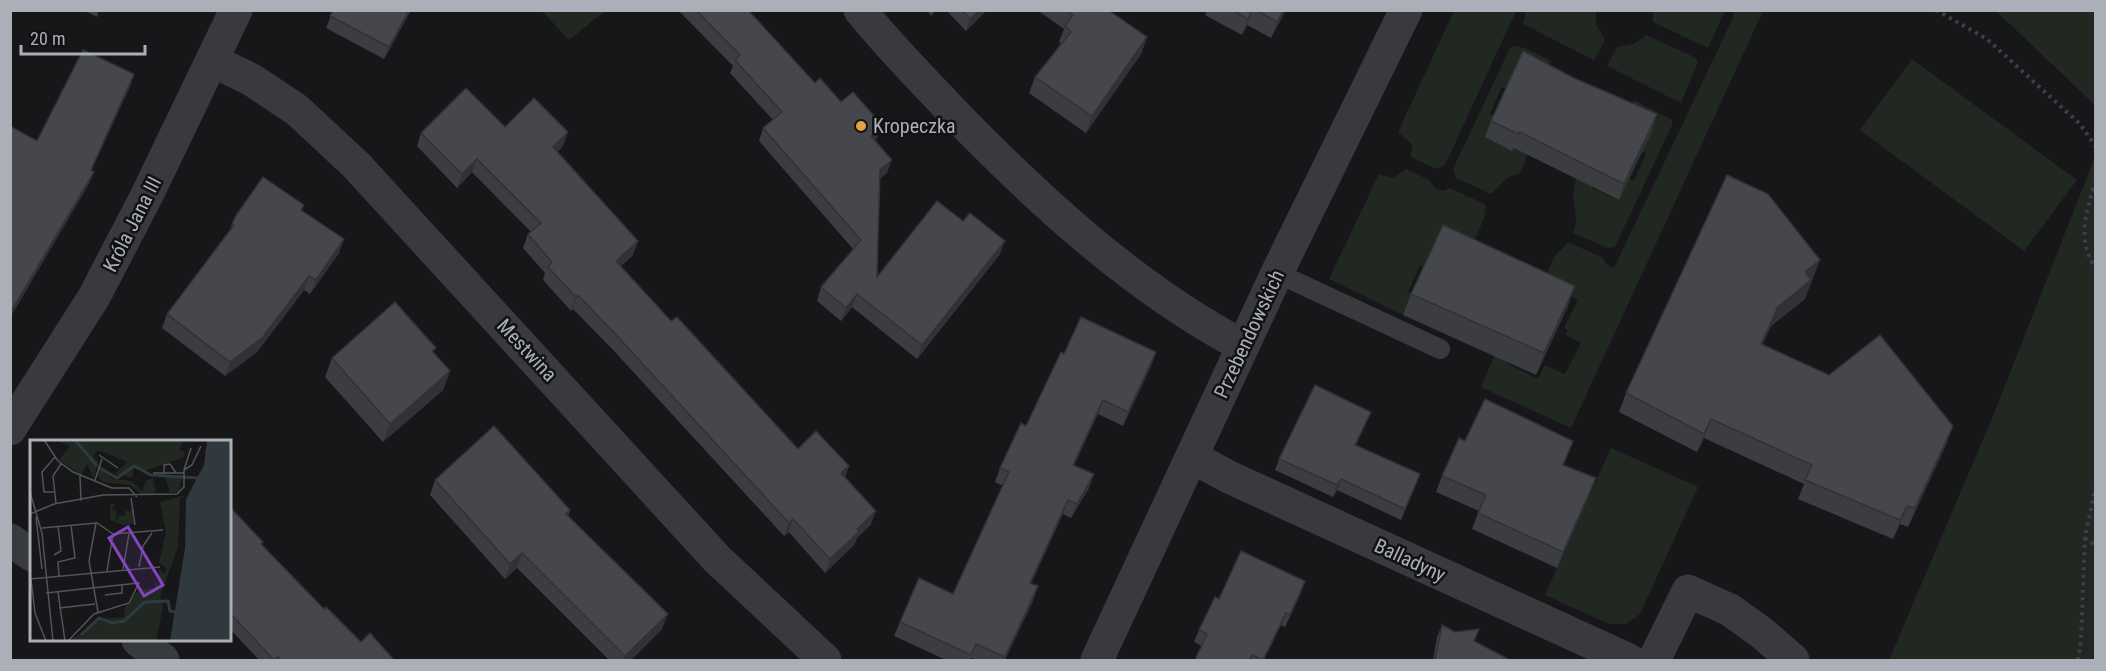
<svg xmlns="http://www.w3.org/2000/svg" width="2106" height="671" font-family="'Roboto Condensed',sans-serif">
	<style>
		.green { fill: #212822 }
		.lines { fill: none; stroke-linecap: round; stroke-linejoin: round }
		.path { stroke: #3e4144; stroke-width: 4; stroke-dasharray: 3 4.5; stroke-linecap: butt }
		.service { stroke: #383a3e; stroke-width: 20 }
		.minor { stroke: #383a3e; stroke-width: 33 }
		.wall { fill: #3c3d41 }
		.shaded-wall { fill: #313235 }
		.building { fill: #46474c; stroke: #313235; stroke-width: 1.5 }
		.poi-dot { fill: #e4a144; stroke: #121214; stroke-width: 2 }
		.labels { text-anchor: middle; stroke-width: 5; stroke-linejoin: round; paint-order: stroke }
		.poi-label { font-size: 20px; fill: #aaafb8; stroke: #121214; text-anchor: start }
		.street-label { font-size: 20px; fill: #aaafb8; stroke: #121214 }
		.inset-river { fill: none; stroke: #30393e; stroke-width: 3 }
		.inset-road { fill: none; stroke: #525459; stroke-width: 1.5 }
		.view { fill: #8446be; fill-opacity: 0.15; stroke: #8446be; stroke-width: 3 }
		.inset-edge { fill: none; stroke: #aaafb8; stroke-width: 3 }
	</style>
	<rect width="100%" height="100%" fill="#171719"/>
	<!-- green -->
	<g class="green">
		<polygon points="1526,10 1596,12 1596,24 1605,40 1594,60 1523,24"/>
		<polygon points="542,11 605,11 569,40"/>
		<polygon points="1454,11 1516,11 1445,165 1437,169 1411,157 1412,144 1398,132"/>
		<polygon points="1653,11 1724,10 1724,13 1708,48 1653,22"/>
		<polygon points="1734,11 1763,11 1571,428 1481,387 1496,352 1510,359 1508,364 1538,379 1545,365 1565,374 1581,343 1566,335 1568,330 1564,328 1578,300 1543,283 1554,257 1568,242 1603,258 1606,264 1614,268 1733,18"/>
		<polygon points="1996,11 2095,11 2095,105"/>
		<polygon points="1646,35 1696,58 1698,62 1681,103 1607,66 1617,47 1634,44"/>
		<polygon points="1515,46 1525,48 1551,61 1542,79 1507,89 1502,87 1490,114 1495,117 1485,137 1512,150 1514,148 1528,154 1520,173 1507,178 1491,194 1456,178 1453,169 1510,48"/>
		<polygon points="1912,59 2077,180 2024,251 1860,130"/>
		<path d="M1634,100L1672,120V125L1615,247L1608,248L1573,233C1582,212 1567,200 1577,177L1593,184L1592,188L1618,200L1629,179L1634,181L1646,154L1641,151L1626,118Z"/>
		<polygon points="2095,157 2095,660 1889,660 1991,421"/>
		<polygon points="1406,169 1429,180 1435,188 1443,191 1450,188 1486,205 1484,218 1468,256 1426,267 1420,265 1408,292 1413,295 1403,315 1329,279 1379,174 1393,178"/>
		<polygon points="1611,448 1698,487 1640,614 1626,624 1609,624 1545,595"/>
	</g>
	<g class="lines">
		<!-- path -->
		<g class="path">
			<polyline points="1936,10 1987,39 2080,124 2096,147"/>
			<path d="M2096,181C2085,212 2077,241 2096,269"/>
			<polyline points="2085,538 2096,546"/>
			<polyline points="2078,660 2081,640 2085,537 2096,486"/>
		</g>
		<!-- service -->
		<polyline class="service" points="1277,273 1440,349"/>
		<!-- minor -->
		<g class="minor">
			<path d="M860,10C888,45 919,76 949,108C1036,198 1132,287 1243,346"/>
			<polyline points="213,61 252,80 297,110 356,165 717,559 825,660"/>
			<polyline points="10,429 94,297 147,195 236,10"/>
			<polyline points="1192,457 1229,477 1629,660"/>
			<polyline points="10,540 32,555"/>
			<polyline points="138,640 163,660"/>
			<polyline points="1097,660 1277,273 1406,10"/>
			<polyline points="1654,660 1688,591 1730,610 1762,633 1793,660"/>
		</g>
	</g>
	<!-- wall -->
	<g class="wall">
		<polygon points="83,10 99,10 97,17"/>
		<polygon points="333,10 411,10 384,59 326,28"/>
		<polygon points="678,10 753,10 750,13 815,83 841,102 882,125 877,138 875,140 887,173 879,179 877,277 1000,254 917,359 852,307 841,321 817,301 821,287 853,249 759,141 763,128 773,120 730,73 733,66"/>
		<polygon points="927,10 936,10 931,16"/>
		<polygon points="946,10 987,10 966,31"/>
		<polygon points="1037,10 1108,10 1147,37 1141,54 1086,133 1029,93 1035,77 1061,44 1059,42 1064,29"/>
		<polygon points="1207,10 1286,10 1271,38 1247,25 1242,35 1205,15"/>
		<polygon points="1491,121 1652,131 1619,200 1514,148 1512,151 1485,137"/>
		<polygon points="505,127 563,146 557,152 638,241 633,255 621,266 671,321 798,449 849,466 845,477 871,524 857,538 854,545 825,573 789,532 784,536 614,351 573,309 571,311 543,280 545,273 523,248 528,234 531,232 472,172 457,188 417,146 421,133"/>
		<polygon points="304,205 302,210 339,253 310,294 304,290 257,352 225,376 162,328 167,314 229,232 232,224"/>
		<polygon points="1813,279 1811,281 1805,299 1771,326 1762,345 1946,445 1908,527 1900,524 1893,539 1798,499 1804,484 1704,438 1697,452 1619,412 1626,393"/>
		<polygon points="1575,286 1567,308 1536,375 1403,315 1411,294"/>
		<polygon points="1156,352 1151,366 1123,426 1098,414 1074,465 1089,488 1071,518 1063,514 1031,583 1038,586 1033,601 1005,660 977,660 971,658 970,660 946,660 894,636 900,622 953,594 1003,486 995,482 1000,468 1026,426 1064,354"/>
		<polygon points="434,353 450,371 443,390 383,442 325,377 332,358"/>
		<polygon points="1371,412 1356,445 1420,474 1401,520 1337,490 1333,497 1275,470 1279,459"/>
		<polygon points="1465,441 1564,465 1590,494 1557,568 1472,529 1479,511 1436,492 1442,476"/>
		<polygon points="435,480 570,510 568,516 662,629 631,660 609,660 517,568 505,579 430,495"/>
		<polygon points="230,507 262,545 324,609 361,642 394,660 259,660 230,629"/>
		<polygon points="1305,581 1301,593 1285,627 1281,625 1264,660 1195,660 1202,646 1194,642 1199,630 1219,599"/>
		<polygon points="1442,625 1474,642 1510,660 1433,660 1437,637"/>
	</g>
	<!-- shaded-wall -->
	<g class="shaded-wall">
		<polygon points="409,10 411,10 384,59 389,47"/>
		<polygon points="979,10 987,10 966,31 970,19"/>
		<polygon points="1252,10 1247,25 1242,35 1248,19"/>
		<polygon points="1284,10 1286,10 1271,38 1277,22"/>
		<polygon points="1147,37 1141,54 1086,133 1092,116"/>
		<polygon points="134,74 130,87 86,182 91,170"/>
		<polygon points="1657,114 1652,131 1619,200 1624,184"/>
		<polygon points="882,125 877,138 866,149 871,136"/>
		<polygon points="568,132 563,146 548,161 553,147"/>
		<polygon points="477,159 472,172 457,188 462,174"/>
		<polygon points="892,160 887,173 875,183 880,170"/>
		<polygon points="94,172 89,184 10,318 10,313"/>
		<polygon points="344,239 339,253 310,294 316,280"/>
		<polygon points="638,241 633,255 611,274 616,261"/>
		<polygon points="1005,241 1000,254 917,359 922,345"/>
		<polygon points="1820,260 1805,299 1771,326 1754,363 1761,344 1778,307 1805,272"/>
		<polygon points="309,276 304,290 257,352 225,376 230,362"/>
		<polygon points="1575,286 1567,308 1536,375 1544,353"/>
		<polygon points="857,294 852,307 841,321 846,308"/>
		<polygon points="578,295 573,309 571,311 576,297"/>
		<polygon points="1156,352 1151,366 1123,426 1128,412"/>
		<polygon points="450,371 443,390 383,442 390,424"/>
		<polygon points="1103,400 1098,414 1068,479 1073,465"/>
		<polygon points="1711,419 1704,438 1697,452 1704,434"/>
		<polygon points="1953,426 1946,445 1908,527 1915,508"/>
		<polygon points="849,466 844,480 841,473"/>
		<polygon points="1094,474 1089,488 1071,518 1077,504"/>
		<polygon points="1420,474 1416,485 1401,520 1405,509"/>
		<polygon points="1596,478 1590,494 1557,568 1563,552"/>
		<polygon points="1341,479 1337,490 1333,497 1337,485"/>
		<polygon points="1068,500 1063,514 1025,597 1030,583"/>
		<polygon points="1907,506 1900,524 1893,539 1900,520"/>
		<polygon points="876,511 871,524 857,538 854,545 825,573 830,559 857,529"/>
		<polygon points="793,519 789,532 784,536 789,523"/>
		<polygon points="522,553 517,568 505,579 510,564"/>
		<polygon points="1305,581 1301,593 1285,627 1290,615"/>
		<polygon points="1038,586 1033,601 1005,660 1004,660"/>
		<polygon points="1286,613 1281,625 1264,660 1263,660"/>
		<polygon points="668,614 662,629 631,660 624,660 625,656"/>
	</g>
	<!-- building -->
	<g class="building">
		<polygon points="333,10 409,10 389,47 330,16"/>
		<polygon points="696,10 748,10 815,83 820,78 841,102 853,92 882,125 871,136 892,160 880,170 877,277 937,201 963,221 970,213 1005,241 922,345 857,294 846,308 821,287 861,240 763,128 782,112 735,60 740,55"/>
		<polygon points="962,10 979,10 970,19"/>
		<polygon points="1066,10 1108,10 1147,37 1092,116 1035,77 1071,32 1065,26 1073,15"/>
		<polygon points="1232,10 1252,10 1248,19"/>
		<polygon points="1256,10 1284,10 1277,22"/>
		<polygon points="83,50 134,74 91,170 94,172 10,313 10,126 37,141"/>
		<polygon points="1523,51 1574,78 1657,114 1624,184 1520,132 1518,134 1491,121"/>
		<polygon points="466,88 505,127 534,98 568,132 553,147 638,241 616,261 671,321 677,317 798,449 816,431 849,466 841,473 876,511 857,529 859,532 830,559 793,519 789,523 619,338 578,295 576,297 548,267 552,262 528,234 541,223 477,159 462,174 421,133"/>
		<polygon points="1727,175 1768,194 1820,260 1805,272 1811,280 1778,307 1761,344 1829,375 1880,335 1953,426 1915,508 1907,506 1900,520 1805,480 1812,465 1711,419 1704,434 1626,393"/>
		<polygon points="263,177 304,205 301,210 344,239 316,280 309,276 262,338 230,362 167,314 234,225 232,224 237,214"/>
		<polygon points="1443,225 1575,286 1544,353 1411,294"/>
		<polygon points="395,302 436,348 432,351 450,371 390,424 332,358"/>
		<polygon points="1081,317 1156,352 1128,412 1103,400 1073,465 1094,474 1077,504 1068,500 1030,583 1038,586 1005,657 976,644 971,655 900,622 919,578 953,594 1009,472 1000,468 1021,423 1026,426 1061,352 1064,354"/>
		<polygon points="1315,385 1371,412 1355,445 1420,474 1405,509 1341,479 1337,485 1279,459"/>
		<polygon points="1485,399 1573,441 1563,465 1596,478 1563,552 1478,513 1486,495 1442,476 1459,438 1465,441"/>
		<polygon points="494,426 570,510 566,514 668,614 625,656 522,553 510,564 435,480"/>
		<polygon points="230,507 263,542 261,544 324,609 326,607 361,642 370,633 394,660 281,660 278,656 274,660 230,613"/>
		<polygon points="1241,551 1305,581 1290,615 1286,613 1263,660 1252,655 1249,660 1195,660 1207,634 1199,630 1215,597 1219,599"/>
		<polygon points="1442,625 1455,632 1479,629 1474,641 1510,660 1435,660"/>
	</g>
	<!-- markers -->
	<circle class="poi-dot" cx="861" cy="126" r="6"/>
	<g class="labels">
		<!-- poi labels -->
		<g class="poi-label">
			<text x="873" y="133">Kropeczka</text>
		</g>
		<!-- street labels -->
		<g class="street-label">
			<text transform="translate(132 224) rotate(-63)" y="7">Króla Jana III</text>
			<text transform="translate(1249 334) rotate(-65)" y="7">Przebendowskich</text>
			<text transform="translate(527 350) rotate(47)" y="7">Mestwina</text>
			<text transform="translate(1410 560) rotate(25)" y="7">Balladyny</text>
		</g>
	</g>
	<!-- overview -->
	<g transform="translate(30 440)">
		<rect width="201" height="201" fill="#171719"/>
		<path d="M25,0H154L149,9L155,12L154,17L115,31L103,28V37H99L84,34L98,22L68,10L63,16L68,22L64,39L57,24L51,35L29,20L40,6ZM70,29L83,39L102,41L112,51L116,41L123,38L126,53L111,54L100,45L73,42L67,36ZM135,36H152L149,52L140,53ZM156,55L150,59L148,107L130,156L133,167L126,201H40L69,179L94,177L95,167L109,150L125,148V141L129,147V129L134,134L137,128L129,123L136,92L130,62ZM80,64H85L82,70H86V82L89,76L95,75V68L99,72L102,69L104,84L93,85L80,80Z" fill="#212822"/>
		<path d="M177,0H201V201H140L155,108L156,59L174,25Z" fill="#30393e"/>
		<path class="inset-river" d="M45,0L67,26M68,27L87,38L104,26L121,35L169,38M51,195L69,178L82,183L94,181L115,162L138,161L140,171L145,172"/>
		<path class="inset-road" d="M14,0L28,21L43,32L82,48M69,15L88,28M154,30L161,8M123,33H154M134,33V25L140,24L146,33M50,36L51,61M65,40L72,19M82,48H99L107,57M0,52L12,93L23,201M25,52H14L12,32L25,17M101,58L105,85M26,64L23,36L31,24M0,74L24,64L73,55L147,54L154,47V30L162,25L171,6M6,77L12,129M66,83L59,121L68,172M12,88L67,83L83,94M83,94L133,90M24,115L31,111L28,86M109,127L113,106L122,93M93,129L99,94M77,131L83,94M29,136L28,122L45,118L41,85M0,139L130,127M1,139L5,173L16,201M28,152L35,201M16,153L109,143L99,163L64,174L38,201M75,155L92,153V145M29,168L65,164"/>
		<path class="view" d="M98,87L133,145L114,156L79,98Z"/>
		<rect width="201" height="201" class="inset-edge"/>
	</g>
	<!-- border -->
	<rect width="2106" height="671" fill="none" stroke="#aaafb8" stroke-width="24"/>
	<!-- scale -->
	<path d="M21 45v9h124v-9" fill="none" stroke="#aaafb8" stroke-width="3"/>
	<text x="30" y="45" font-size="18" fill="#aaafb8" stroke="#121214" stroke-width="4.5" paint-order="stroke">20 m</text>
</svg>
